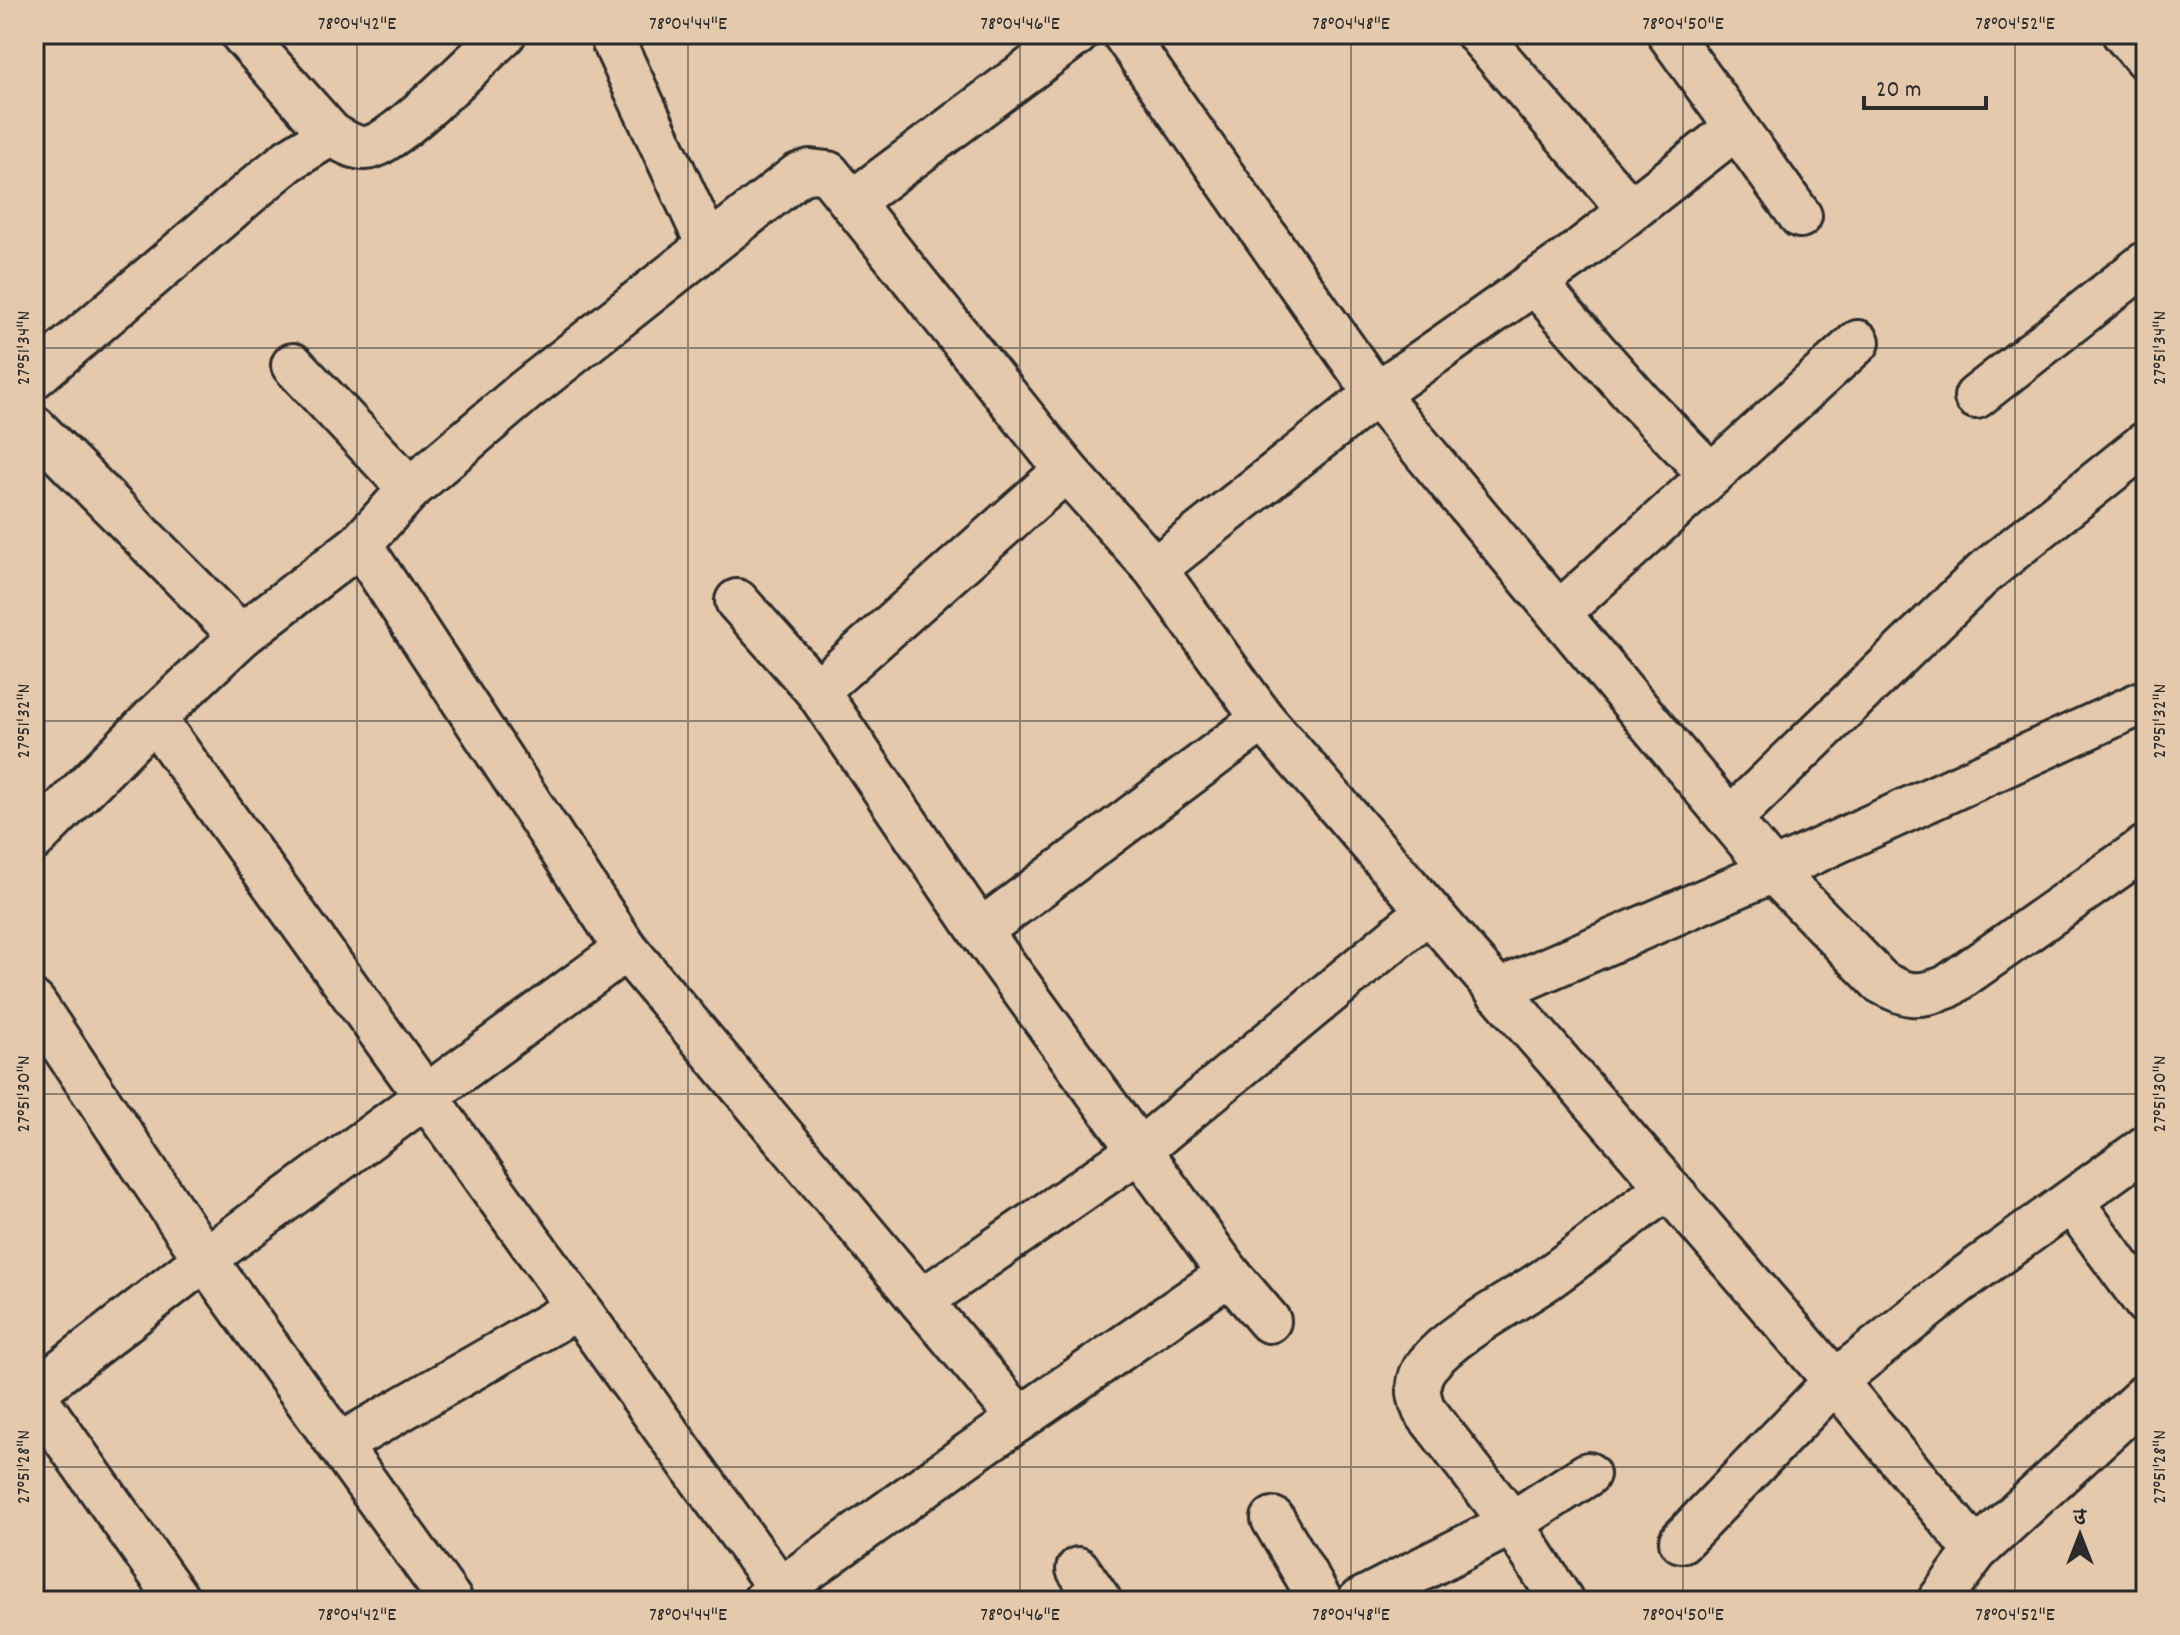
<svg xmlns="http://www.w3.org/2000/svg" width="2180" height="1635" font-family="Dekko,'Playpen Sans Deva',sans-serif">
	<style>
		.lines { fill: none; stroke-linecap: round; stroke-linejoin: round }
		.minor-casing { stroke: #2b2b2b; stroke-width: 48 }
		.minor { stroke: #e5c9ac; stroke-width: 42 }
		.ticks { fill: none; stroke: #2b2b2b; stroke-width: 2; stroke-opacity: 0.45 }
		.neatline { fill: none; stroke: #2b2b2b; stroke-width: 3 }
		.ticks-label { font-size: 20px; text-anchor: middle; fill: #2b2b2b }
	</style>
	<rect width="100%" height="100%" fill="#e5c9ac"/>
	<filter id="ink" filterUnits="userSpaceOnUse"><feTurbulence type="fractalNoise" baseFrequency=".0125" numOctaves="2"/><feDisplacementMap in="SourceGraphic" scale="16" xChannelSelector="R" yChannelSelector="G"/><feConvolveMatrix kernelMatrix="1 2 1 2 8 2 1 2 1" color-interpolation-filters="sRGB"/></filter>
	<g filter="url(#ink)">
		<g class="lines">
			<!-- minor casing -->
			<g class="minor-casing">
				<g id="minor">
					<path d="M242,34L331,134C343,141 357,151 371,147C401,138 477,59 504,34"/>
					<polyline points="610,34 708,245"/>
					<path d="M1124,34L1376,394L1773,871L1881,982C1907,997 1919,998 1947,987L2146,847"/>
					<polyline points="1478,34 1630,210"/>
					<polyline points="1669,34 1800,216"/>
					<polyline points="2124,34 2146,59"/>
					<polyline points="852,202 1077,34"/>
					<polyline points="1534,282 1640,402 1711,475"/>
					<polyline points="293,365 410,489"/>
					<polyline points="34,377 262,182 289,160 331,134"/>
					<polyline points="1976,397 2146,263"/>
					<polyline points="34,427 241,636"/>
					<polyline points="1066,470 817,691 980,931 1229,1274 1269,1321"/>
					<polyline points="360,544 626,949 1020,1419"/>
					<polyline points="1155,569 1376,394 1574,255 1736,128"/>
					<polyline points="737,601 817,691"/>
					<polyline points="1559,613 1858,342"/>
					<polyline points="154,718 780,1589"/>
					<polyline points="1730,819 1985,572 2146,443"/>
					<polyline points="34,839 154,718 241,636 360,544 410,489 525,391 798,175 810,171 828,173 1066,470 1155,569 1263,719 1835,1381 1976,1551"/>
					<polyline points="980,931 1263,719"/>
					<polyline points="1497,991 1773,871 2146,701"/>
					<polyline points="34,1003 205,1259 451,1601"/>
					<polyline points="2072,1202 2146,1303"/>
					<polyline points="921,1301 1141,1149 1428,911"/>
					<polyline points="34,1392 205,1259 626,949"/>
					<polyline points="34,1395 179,1601"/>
					<polyline points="339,1445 578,1308"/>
					<polyline points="1273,1519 1321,1601"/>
					<polyline points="1681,1541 1835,1381 1958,1283 2146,1147"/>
					<polyline points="1078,1569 1100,1601"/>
					<polyline points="764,1601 972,1452 1229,1274"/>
					<polyline points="1359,1601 1512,1523 1588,1474"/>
					<path d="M1562,1601L1512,1523L1424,1410C1417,1394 1416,1378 1428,1364C1455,1331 1512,1303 1548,1278C1589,1249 1627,1217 1667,1188"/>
					<polyline points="1939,1601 1976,1551 2146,1395"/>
				</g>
			</g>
			<!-- minor -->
			<use href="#minor" class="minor"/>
		</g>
	</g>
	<!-- ticks -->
	<path class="ticks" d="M357,34V1601M688,34V1601M1020,34V1601M1351,34V1601M1683,34V1601M2015,34V1601M34,348H2146M34,721H2146M34,1094H2146M34,1467H2146"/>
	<!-- margin -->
	<rect width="2180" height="1635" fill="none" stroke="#e5c9ac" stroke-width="88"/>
	<!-- north arrow -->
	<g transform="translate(2080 1535)" stroke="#e5c9ac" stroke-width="6" paint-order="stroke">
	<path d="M0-6L14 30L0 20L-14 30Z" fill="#2b2b2b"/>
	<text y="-12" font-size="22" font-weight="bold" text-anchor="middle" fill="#2b2b2b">उ</text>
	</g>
	<!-- scale -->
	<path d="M1864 96v12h122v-12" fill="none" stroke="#2b2b2b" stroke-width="4"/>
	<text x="1876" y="96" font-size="24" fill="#2b2b2b" stroke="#e5c9ac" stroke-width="6" paint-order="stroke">20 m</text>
	<rect x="44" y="44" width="2092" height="1547" class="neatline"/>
	<g class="ticks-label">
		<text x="357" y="29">78°04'42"E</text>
		<text x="688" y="29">78°04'44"E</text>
		<text x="1020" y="29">78°04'46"E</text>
		<text x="1351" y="29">78°04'48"E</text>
		<text x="1683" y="29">78°04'50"E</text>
		<text x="2015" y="29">78°04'52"E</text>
		<text transform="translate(22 348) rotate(-90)" y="7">27°51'34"N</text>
		<text transform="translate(2158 348) rotate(-90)" y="7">27°51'34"N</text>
		<text transform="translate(22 721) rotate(-90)" y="7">27°51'32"N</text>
		<text transform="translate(2158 721) rotate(-90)" y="7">27°51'32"N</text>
		<text transform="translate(22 1094) rotate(-90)" y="7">27°51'30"N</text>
		<text transform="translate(2158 1094) rotate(-90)" y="7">27°51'30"N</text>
		<text transform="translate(22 1467) rotate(-90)" y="7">27°51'28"N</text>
		<text transform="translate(2158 1467) rotate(-90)" y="7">27°51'28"N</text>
		<text x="357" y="1620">78°04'42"E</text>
		<text x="688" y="1620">78°04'44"E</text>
		<text x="1020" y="1620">78°04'46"E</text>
		<text x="1351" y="1620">78°04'48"E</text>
		<text x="1683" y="1620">78°04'50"E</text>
		<text x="2015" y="1620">78°04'52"E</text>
	</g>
</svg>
